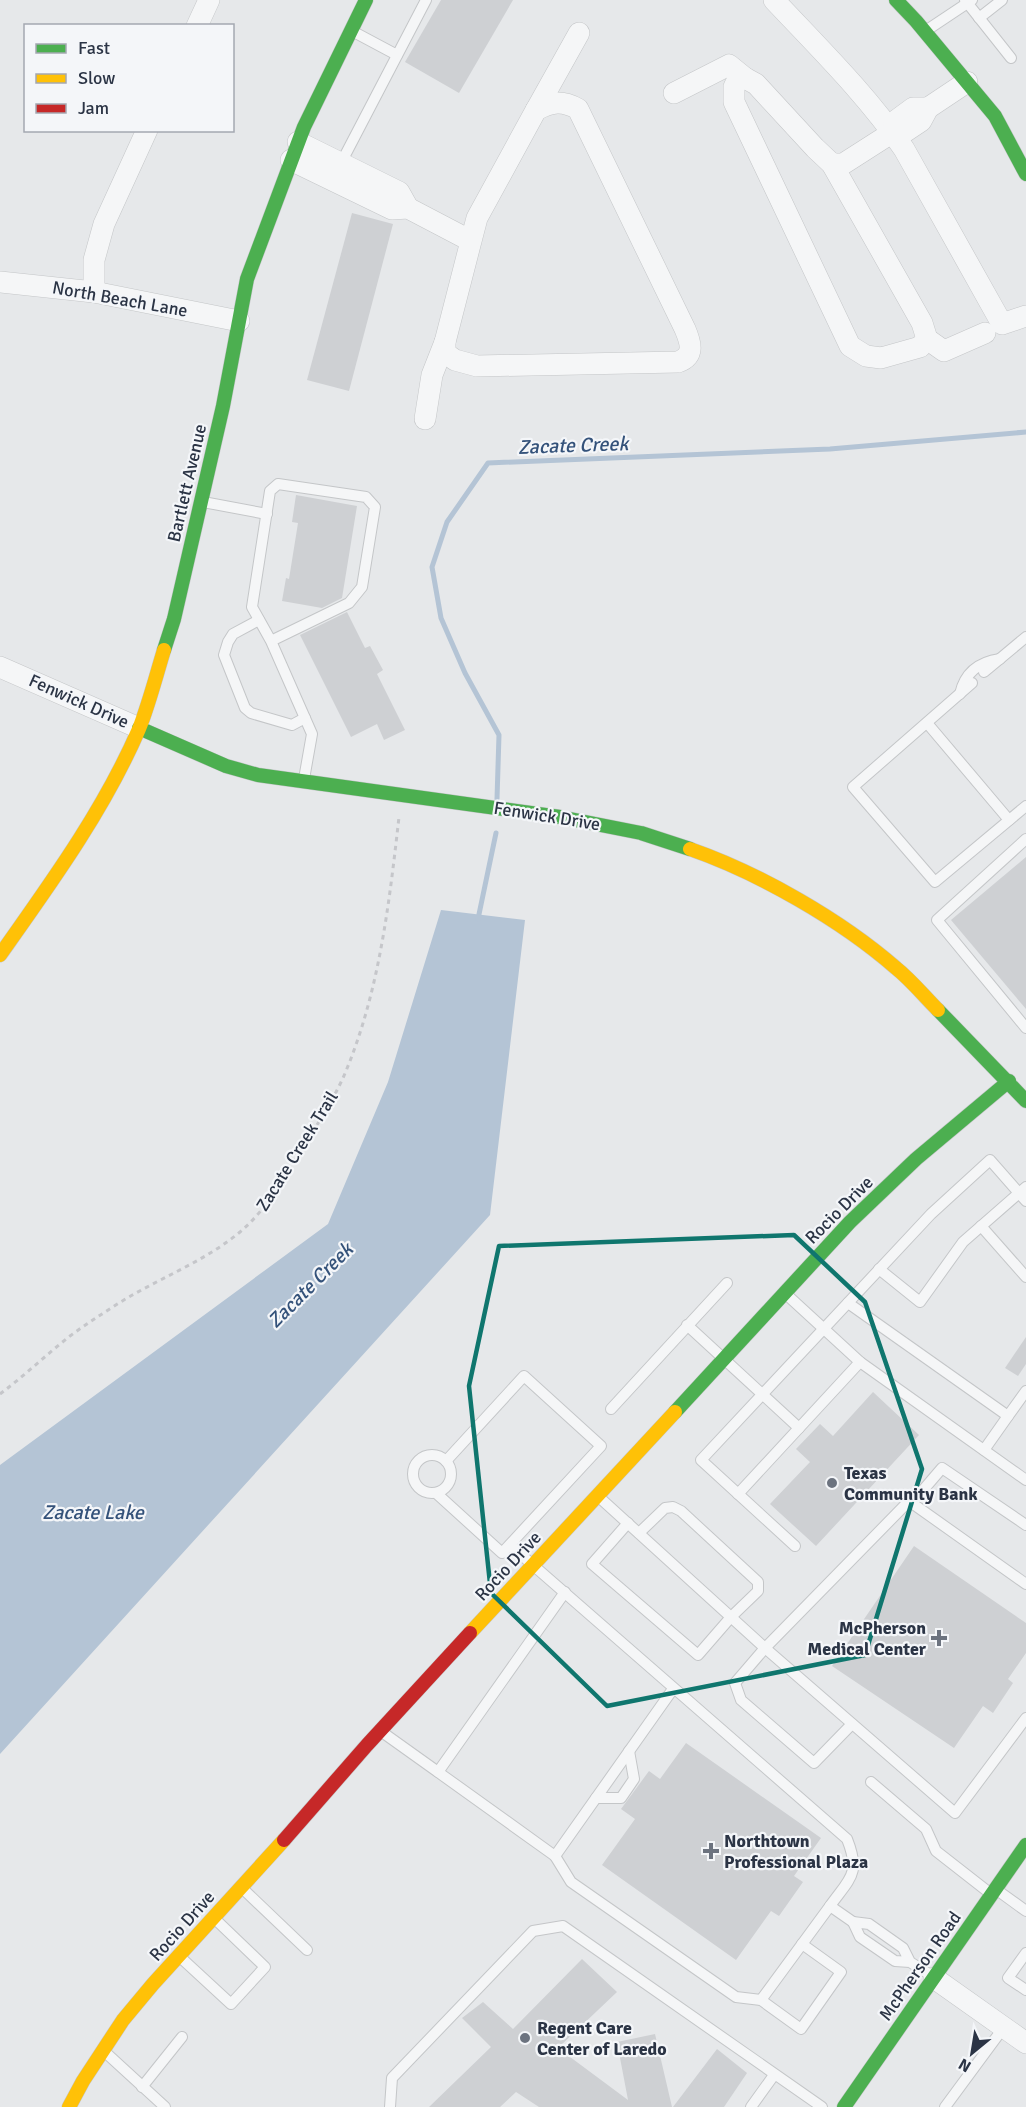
<svg xmlns="http://www.w3.org/2000/svg" width="1026" height="2107" font-family="Signika,sans-serif">
	<style>
		.water { fill: #b4c4d5 }
		.lines { fill: none; stroke-linecap: round; stroke-linejoin: round }
		.stream { stroke: #b4c4d5; stroke-width: 5 }
		.building { fill: #ced0d3 }
		.lane-casing { stroke: #c4c6c8; stroke-width: 12 }
		.street-casing { stroke: #c4c6c8; stroke-width: 22 }
		.fast-casing { stroke: #c4c6c8; stroke-width: 15 }
		.slow-casing { stroke: #c4c6c8; stroke-width: 15 }
		.jam-casing { stroke: #c4c6c8; stroke-width: 15 }
		.path { stroke: #c5c6ca; stroke-width: 3; stroke-dasharray: 4.5 4.5; stroke-linecap: butt }
		.lane { stroke: #f5f6f7; stroke-width: 10 }
		.street { stroke: #f5f6f7; stroke-width: 21 }
		.fast { stroke: #4caf50; stroke-width: 14 }
		.slow { stroke: #ffc107; stroke-width: 14 }
		.jam { stroke: #c62828; stroke-width: 14 }
		.marked { fill: none; stroke: #0f766e; stroke-width: 4.5; stroke-linejoin: round }
		.poi-dot { fill: #6c737f; stroke: #f4f6f9; stroke-width: 2 }
		.labels { text-anchor: middle; stroke-width: 4.5; stroke-linejoin: round; paint-order: stroke }
		.street-label { font-size: 18px; fill: #2b3445; stroke: #f4f6f9 }
		.poi-label { font-size: 18px; font-weight: bold; fill: #2b3445; stroke: #f4f6f9; text-anchor: start }
		.water-label { font-size: 20px; font-style: italic; fill: #34527a; stroke: #f4f6f9 }
	</style>
	<rect width="100%" height="100%" fill="#e6e8ea"/>
	<!-- water -->
	<polygon class="water" points="441,910 525,920 490,1215 0,1754 0,1465 328,1224 388,1082"/>
	<g class="lines">
		<!-- stream -->
		<g class="stream">
			<polyline points="497,799 499,735 465,673 441,618 432,567 447,522 488,463 830,449 1026,432"/>
			<polyline points="478,919 496,833"/>
		</g>
	</g>
	<!-- building -->
	<g class="building">
		<polygon points="441,0 513,0 459,93 405,62"/>
		<polygon points="352,213 393,224 349,391 307,380"/>
		<polygon points="296,495 357,506 342,598 322,608 282,601 286,578 289,579 298,523 292,522"/>
		<polygon points="347,612 365,648 370,646 383,670 377,674 405,730 384,740 377,724 351,737 300,635"/>
		<polygon points="1026,857 1026,1009 951,920"/>
		<polygon points="1026,1337 1026,1364 1018,1376 1005,1368"/>
		<polygon points="873,1392 919,1435 816,1546 770,1504 810,1462 796,1449 820,1424 833,1436"/>
		<polygon points="914,1546 1026,1623 1026,1653 1008,1679 1013,1683 993,1713 983,1706 954,1748 832,1666"/>
		<polygon points="686,1743 821,1838 794,1876 803,1882 779,1916 771,1911 736,1960 602,1865 635,1819 621,1809 649,1771 660,1779"/>
		<polygon points="582,1959 617,1992 558,2048 628,2100 617,2042 655,2034 672,2107 539,2107 516,2092 500,2107 429,2107 491,2047 462,2018 483,2002 513,2029"/>
		<polygon points="717,2049 747,2073 724,2107 673,2107"/>
	</g>
	<g class="lines">
		<!-- lane casing -->
		<g class="lane-casing">
			<g id="lane">
				<polyline points="965,0 1011,58"/>
				<polyline points="979,18 1002,0"/>
				<polyline points="927,30 972,0"/>
				<polyline points="352,31 397,55"/>
				<polyline points="341,163 426,0"/>
				<polyline points="203,502 267,514"/>
				<polyline points="259,620 233,634 228,642 224,655 245,708 251,713 292,725 305,718"/>
				<polyline points="271,641 349,603 362,587 375,507 366,497 278,484 270,491 252,607 271,641 312,734 304,779"/>
				<polyline points="984,672 1026,637"/>
				<polyline points="972,683 853,787 935,882 1026,806"/>
				<path d="M960,694C965,672 979,662 1000,659"/>
				<polyline points="927,723 1009,820"/>
				<polyline points="1026,839 937,920 1026,1028"/>
				<polyline points="981,1226 1026,1277"/>
				<polyline points="879,1269 920,1302 963,1242 1026,1187"/>
				<polyline points="787,1295 860,1362 1026,1480"/>
				<polyline points="848,1303 1008,1416 984,1450"/>
				<polyline points="687,1325 799,1428"/>
				<polyline points="611,1409 727,1283"/>
				<polyline points="1008,1416 1026,1391"/>
				<circle cx="432" cy="1474" r="19"/>
				<polyline points="436,1493 502,1553 601,1446 524,1376 446,1461"/>
				<polyline points="738,1494 860,1362"/>
				<polyline points="600,1498 765,1648 735,1683 741,1700 814,1763 852,1724"/>
				<polyline points="912,1503 942,1468 1026,1525"/>
				<polyline points="628,1523 592,1564 698,1655 731,1617 758,1591 758,1582 681,1511 673,1507 665,1508 639,1533"/>
				<path d="M510,1545L847,1839C861,1874 850,1878 830,1906L853,1922"/>
				<polyline points="795,1546 701,1460 931,1214 990,1160 1026,1201"/>
				<polyline points="1026,1584 909,1501 765,1648 955,1813 1026,1718"/>
				<polyline points="565,1592 438,1772 555,1856 673,1689"/>
				<polyline points="382,1732 438,1772"/>
				<polyline points="871,1782 926,1829 936,1851 991,1894"/>
				<polyline points="596,1798 621,1798 634,1779 629,1751"/>
				<polyline points="555,1856 571,1882 736,1997 761,2000 801,2029 841,1972 802,1944"/>
				<polyline points="242,1888 307,1950"/>
				<polyline points="997,1890 1026,1911"/>
				<polyline points="1026,1953 1008,1978 1026,1990"/>
				<polyline points="179,1956 231,2004 265,1967 214,1918"/>
				<polyline points="910,1962 895,1961 860,1937 853,1922 869,1924 903,1948 910,1962 932,1976"/>
				<polyline points="761,2000 830,1906"/>
				<polyline points="105,2052 165,2107"/>
				<polyline points="142,2087 182,2037"/>
				<polyline points="390,2107 392,2078 533,1931 563,1926 822,2107"/>
				<polyline points="751,2107 774,2075"/>
				<polyline points="945,2107 1004,2027"/>
			</g>
		</g>
		<!-- street casing -->
		<g class="street-casing">
			<g id="street">
				<path d="M774,0C819,48 867,95 904,149L1002,324L1026,316"/>
				<polyline points="197,26 209,0"/>
				<polygon points="745,78 756,84 815,148 832,164 922,323 927,339 920,347 881,358 866,356 850,346 734,102 734,87 737,81"/>
				<polyline points="674,93 729,65 745,78"/>
				<polyline points="536,110 579,33"/>
				<polyline points="893,132 894,122 913,108 928,108"/>
				<polyline points="298,142 399,192 408,208"/>
				<path d="M291,160L392,209L408,208L471,241L445,342V353L455,360L477,366L678,362C695,356 691,343 685,329L578,109C562,100 552,102 536,110L477,218L471,241"/>
				<polyline points="832,164 843,164 893,132 903,133 921,121 928,108 967,82"/>
				<polyline points="0,282 94,292 239,321"/>
				<polyline points="94,292 94,260 104,224 147,130"/>
				<polyline points="927,339 944,351 985,333"/>
				<polyline points="425,419 432,375 445,342"/>
				<polyline points="0,667 139,728"/>
				<polyline points="934,1978 1026,2043"/>
			</g>
		</g>
		<!-- fast casing -->
		<g class="fast-casing">
			<g id="fast">
				<polyline points="896,0 916,21 995,116 1026,174"/>
				<polyline points="164,650 174,619 223,406 247,279 304,127 366,0"/>
				<polyline points="139,728 226,766 258,775 560,817 641,833 690,849"/>
				<polyline points="938,1010 1026,1101"/>
				<polyline points="675,1412 850,1222 916,1159 1009,1081"/>
				<polyline points="844,2107 1026,1845"/>
			</g>
		</g>
		<!-- slow casing -->
		<g class="slow-casing">
			<g id="slow">
				<path d="M690,849C759,873 841,920 896,968C911,980 924,996 938,1010"/>
				<path d="M0,955C51,883 104,810 139,729C149,704 156,676 164,650"/>
				<polyline points="470,1633 675,1412"/>
				<polyline points="69,2107 83,2081 123,2020 153,1984 284,1840"/>
			</g>
		</g>
		<!-- jam casing -->
		<g class="jam-casing">
			<polyline id="jam" points="284,1840 367,1745 470,1633"/>
		</g>
		<!-- path -->
		<path class="path" d="M0,1394C24,1376 46,1355 70,1336C86,1324 102,1314 119,1303C159,1278 204,1262 240,1232C265,1211 283,1180 300,1152C315,1128 331,1104 343,1078C379,995 389,905 399,817"/>
		<!-- lane -->
		<use href="#lane" class="lane"/>
		<!-- street -->
		<use href="#street" class="street"/>
		<!-- fast -->
		<use href="#fast" class="fast"/>
		<!-- slow -->
		<use href="#slow" class="slow"/>
		<!-- jam -->
		<use href="#jam" class="jam"/>
	</g>
	<!-- marked area -->
	<path class="marked" d="M794,1235L865,1302L922,1469L865,1655L607,1706L491,1593L469,1386L499,1246Z"/>
	<!-- markers -->
	<g class="poi-dot">
		<circle cx="832" cy="1483" r="6"/>
		<path d="M936 1629h6v6h6v6h-6v6h-6v-6h-6v-6h6z"/>
		<path d="M708 1842h6v6h6v6h-6v6h-6v-6h-6v-6h6z"/>
		<circle cx="525" cy="2038" r="6"/>
	</g>
	<g class="labels">
		<!-- street labels -->
		<g class="street-label">
			<text transform="translate(120 299) rotate(10)" y="6">North Beach Lane</text>
			<text transform="translate(187 483) rotate(-77)" y="6">Bartlett Avenue</text>
			<text transform="translate(79 701) rotate(24)" y="6">Fenwick Drive</text>
			<text transform="translate(547 816) rotate(9)" y="6">Fenwick Drive</text>
			<text transform="translate(297 1151) rotate(-58)" y="6">Zacate Creek Trail</text>
			<text transform="translate(839 1210) rotate(-45)" y="6">Rocio Drive</text>
			<text transform="translate(508 1566) rotate(-47)" y="6">Rocio Drive</text>
			<text transform="translate(182 1926) rotate(-48)" y="6">Rocio Drive</text>
			<text transform="translate(920 1966) rotate(-55)" y="6">McPherson Road</text>
		</g>
		<!-- poi labels -->
		<g class="poi-label">
			<text x="844" y="1479">Texas<tspan x="844" dy="21">Community Bank</tspan></text>
			<text x="926" y="1634" text-anchor="end">McPherson<tspan x="926" dy="21">Medical Center</tspan></text>
			<text x="724" y="1847">Northtown<tspan x="724" dy="21">Professional Plaza</tspan></text>
			<text x="537" y="2034">Regent Care<tspan x="537" dy="21">Center of Laredo</tspan></text>
		</g>
		<!-- water labels -->
		<g class="water-label">
			<text transform="translate(573 445) rotate(-2)" y="7">Zacate Creek</text>
			<text transform="translate(310 1285) rotate(-45)" y="7">Zacate Creek</text>
			<text x="93" y="1519">Zacate Lake</text>
		</g>
	</g>
	<!-- legend -->
	<rect x="24" y="24" width="210" height="108" fill="#f4f6f9" stroke="#a4a8b1" stroke-width="1.5"/>
	<rect x="36" y="44" width="30" height="9" fill="#4caf50" stroke="#a4a8b1" stroke-width="1.5"/>
	<text x="78" y="54" font-size="18" fill="#2b3445">Fast</text>
	<rect x="36" y="74" width="30" height="9" fill="#ffc107" stroke="#a4a8b1" stroke-width="1.5"/>
	<text x="78" y="84" font-size="18" fill="#2b3445">Slow</text>
	<rect x="36" y="104" width="30" height="9" fill="#c62828" stroke="#a4a8b1" stroke-width="1.5"/>
	<text x="78" y="114" font-size="18" fill="#2b3445">Jam</text>
	<!-- north arrow -->
	<g transform="translate(972 2053) rotate(210)" stroke="#f4f6f9" stroke-width="4.5" paint-order="stroke">
	<path d="M0-4.5L10 22L0 15L-10 22Z" fill="#2b3445"/>
	<text y="-9" font-size="16" font-weight="bold" text-anchor="middle" fill="#2b3445">N</text>
	</g>
</svg>
